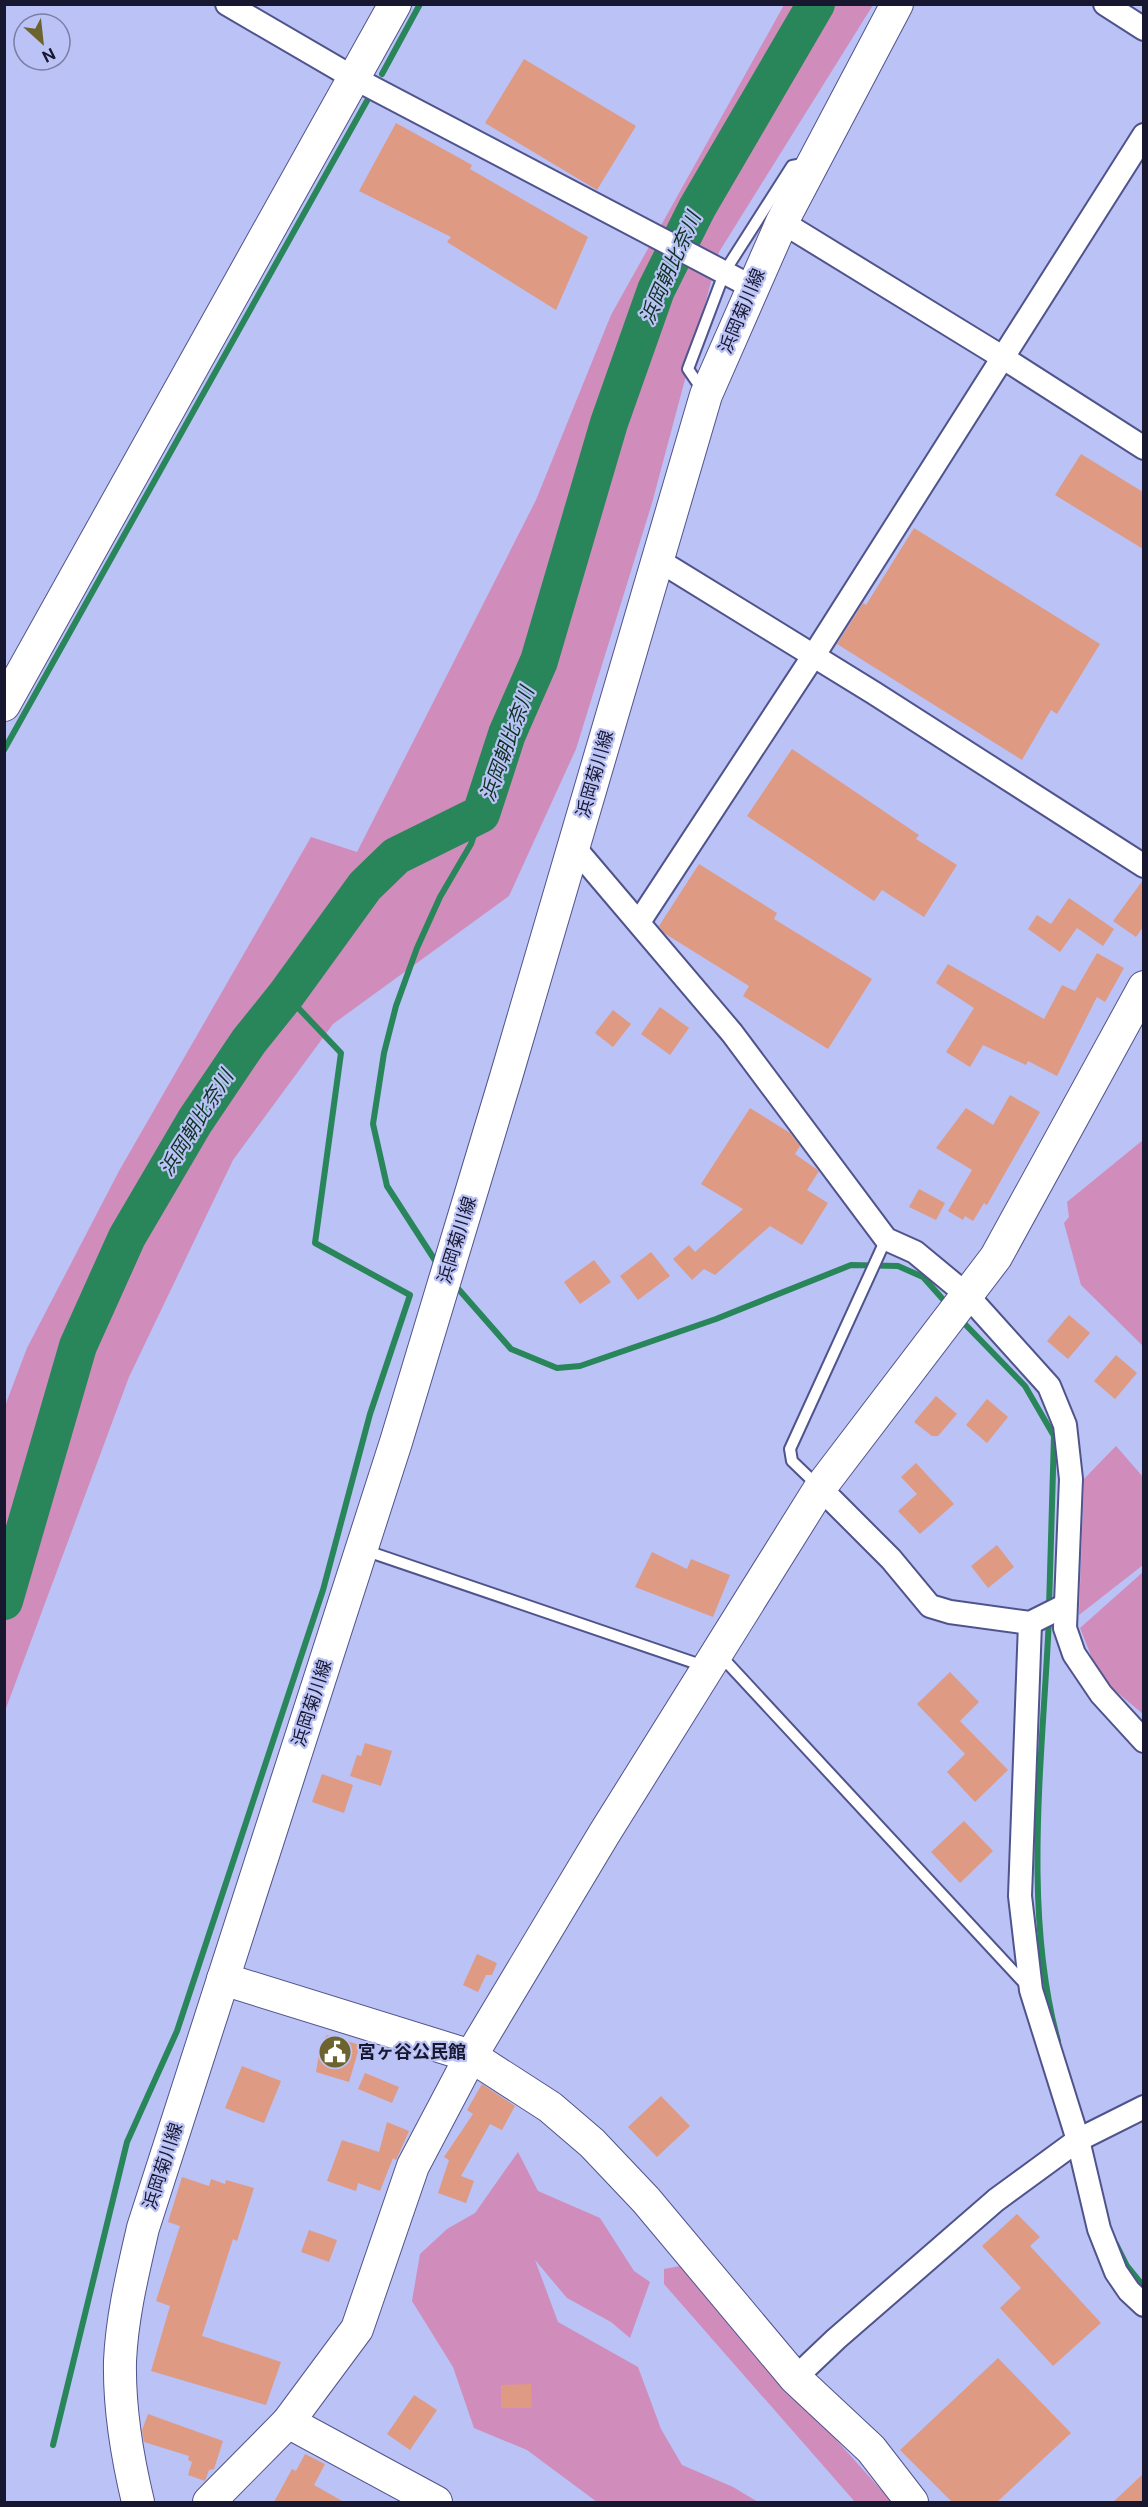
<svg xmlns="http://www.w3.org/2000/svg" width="1148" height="2507" font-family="'Public Sans','Noto Sans JP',sans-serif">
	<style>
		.green { fill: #d08cbb }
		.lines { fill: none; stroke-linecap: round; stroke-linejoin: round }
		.stream { stroke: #29855a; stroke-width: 6 }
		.river { stroke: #29855a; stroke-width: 38 }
		.building { fill: #df9a83 }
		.lane-casing { stroke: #50548c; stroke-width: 14 }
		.street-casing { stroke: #50548c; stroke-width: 26 }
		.secondary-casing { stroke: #50548c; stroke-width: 34 }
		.lane { stroke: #fff; stroke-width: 10 }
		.street { stroke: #fff; stroke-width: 22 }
		.secondary { stroke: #fff; stroke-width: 32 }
		.labels { text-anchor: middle; stroke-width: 4.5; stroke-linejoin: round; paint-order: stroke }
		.street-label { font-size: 18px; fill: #171830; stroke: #bbc2f5 }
		.poi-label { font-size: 18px; font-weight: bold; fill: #171830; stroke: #bbc2f5; text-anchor: start }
		.water-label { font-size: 20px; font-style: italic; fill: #0b3220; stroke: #bbc2f5 }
	</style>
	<rect width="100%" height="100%" fill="#bbc2f5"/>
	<!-- green -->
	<g class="green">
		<polygon points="784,5 873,5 719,252 652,503 576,749 509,896 333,1024 233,1160 129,1377 5,1711 5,1406 27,1348 119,1171 311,837 357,852 536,500 611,315"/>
		<polygon points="1143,1140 1143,1346 1081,1285 1064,1223 1069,1217 1067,1202"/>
		<polygon points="1116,1446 1143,1477 1143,1565 1079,1615 1084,1479"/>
		<polygon points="1143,1572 1143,1714 1100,1678 1080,1628"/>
		<polygon points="518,2152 538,2191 600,2218 634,2271 650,2282 630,2338 611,2322 567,2298 535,2260 558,2322 638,2367 661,2429 682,2465 733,2487 758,2502 597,2502 527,2450 474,2428 453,2367 412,2301 420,2254 447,2229 475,2213"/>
		<polygon points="680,2266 892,2502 855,2502 664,2284 664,2269"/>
	</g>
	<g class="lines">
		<!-- stream -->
		<g class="stream">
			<polyline points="382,74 420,4"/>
			<polyline points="4,750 368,99"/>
			<polyline points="438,1265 387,1186 373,1124 384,1053 396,1006 417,948 440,897 471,844 481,814"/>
			<polyline points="454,1284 511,1349 557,1368 580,1366 716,1319 851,1265 898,1266 923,1277 948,1305"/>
			<polyline points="960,1319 1025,1386 1054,1436 1049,1608"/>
			<path d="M1049,1618C1043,1754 1022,1909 1058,2041"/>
			<polyline points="1116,2244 1127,2266 1144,2287"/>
			<polyline points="53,2445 127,2142 177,2031 323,1590 370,1414 410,1295 315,1243 341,1053 286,995"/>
		</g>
		<!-- river -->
		<polyline class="river" points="4,1601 78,1346 127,1237 195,1121 249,1041 286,995 365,886 396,856 481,814 507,734 539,661 609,423 656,290 697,208 816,4"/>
	</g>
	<!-- building -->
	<g class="building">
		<polygon points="524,59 636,126 597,190 485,123"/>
		<polygon points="396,123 472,165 470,169 588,237 556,310 447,242 451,237 359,191"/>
		<polygon points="1081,454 1143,492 1143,549 1055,495"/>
		<polygon points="914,528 1100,644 1057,714 1051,710 1022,760 837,644 863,603 866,605"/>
		<polygon points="792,749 919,835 916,839 957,865 924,917 882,890 874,901 747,816"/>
		<polygon points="699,864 777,913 774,919 872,979 828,1049 743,996 749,986 664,933 659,926"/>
		<polygon points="1143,880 1143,927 1136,937 1113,921"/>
		<polygon points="1069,898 1114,929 1103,946 1077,928 1060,952 1028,929 1037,915 1051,924"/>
		<polygon points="1097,953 1124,968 1105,1002 1097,997 1057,1076 1028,1061 1026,1065 983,1045 970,1067 946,1052 974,1008 936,983 948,964 1044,1019 1062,985 1075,991"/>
		<polygon points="660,1007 689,1028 670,1055 641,1034"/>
		<polygon points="613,1010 631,1024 613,1047 595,1033"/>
		<polygon points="1010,1095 1040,1112 987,1205 984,1203 973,1221 965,1216 963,1220 948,1211 972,1170 936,1148 966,1108 993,1125"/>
		<polygon points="750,1108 790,1133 800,1146 795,1154 819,1171 807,1190 828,1203 802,1245 770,1226 715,1275 704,1269 692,1280 673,1259 689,1245 695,1252 743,1209 701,1184"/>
		<polygon points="919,1189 945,1203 936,1220 909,1207"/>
		<polygon points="651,1252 670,1276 638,1300 620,1276"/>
		<polygon points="594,1260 611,1282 580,1304 564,1282"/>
		<polygon points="1069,1315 1090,1333 1068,1359 1047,1341"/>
		<polygon points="1116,1355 1137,1373 1115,1399 1094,1381"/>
		<polygon points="936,1396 957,1414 938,1436 932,1436 914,1422"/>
		<polygon points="987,1399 1008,1417 987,1443 966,1425"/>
		<polygon points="916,1463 954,1504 920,1534 898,1511 917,1494 901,1477"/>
		<polygon points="997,1545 1014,1567 988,1588 971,1566"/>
		<polygon points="652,1552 687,1569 691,1559 730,1575 713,1617 635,1587"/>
		<polygon points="950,1672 979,1702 960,1721 1008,1770 975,1802 947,1772 965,1754 917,1704"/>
		<polygon points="365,1743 392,1751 381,1786 350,1776 357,1755 361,1756"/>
		<polygon points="322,1774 353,1785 344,1813 312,1802"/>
		<polygon points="964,1821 993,1851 960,1883 931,1852"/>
		<polygon points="477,1954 497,1963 492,1975 486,1975 478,1992 463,1985"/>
		<polygon points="327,2035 360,2045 349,2082 316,2072 321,2043"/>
		<polygon points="242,2066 281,2081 264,2123 225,2108"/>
		<polygon points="365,2073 399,2087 392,2103 358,2089"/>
		<polygon points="482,2084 515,2106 502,2130 490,2124 461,2176 474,2181 466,2203 438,2193 449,2160 444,2157 473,2114 467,2110"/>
		<polygon points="661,2096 690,2126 657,2157 628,2127"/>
		<polygon points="387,2122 409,2131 396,2160 393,2158 380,2191 358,2183 356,2191 327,2181 342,2140 379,2152"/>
		<polygon points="182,2177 209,2186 211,2179 225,2184 226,2180 254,2188 237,2241 233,2239 202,2336 281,2362 266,2405 151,2371 170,2306 156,2301 180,2226 168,2222"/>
		<polygon points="1017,2214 1040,2237 1030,2246 1101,2323 1053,2366 1000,2308 1021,2288 982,2246"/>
		<polygon points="309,2230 337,2240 329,2262 301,2252"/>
		<polygon points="998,2358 1071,2433 997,2502 952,2502 900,2450"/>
		<polygon points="531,2384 532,2408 501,2408 501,2385"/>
		<polygon points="414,2395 437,2410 410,2450 387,2434"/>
		<polygon points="148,2414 223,2441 214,2469 209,2470 205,2481 188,2475 192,2462 188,2460 189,2456 144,2442 142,2430"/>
		<polygon points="305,2454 325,2464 314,2485 344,2502 274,2502 292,2469 296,2471"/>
		<polygon points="1143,2474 1143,2502 1113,2502"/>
	</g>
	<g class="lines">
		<!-- lane casing -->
		<g class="lane-casing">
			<g id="lane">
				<polyline points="703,391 688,369 725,271 792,166 808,163"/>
				<polyline points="818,1486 792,1461 790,1449 886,1239"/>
				<polyline points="364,1550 704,1666"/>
				<polyline points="720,1655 1026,1985"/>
			</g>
		</g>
		<!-- street casing -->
		<g class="street-casing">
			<g id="street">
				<polyline points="227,4 354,78 752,287"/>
				<polyline points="1105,4 1144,29"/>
				<polyline points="782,222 1002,357 1144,448"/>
				<polyline points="658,560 874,693 1144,866"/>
				<polyline points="574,847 732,1033 886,1239 915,1252 967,1295 1049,1386 1065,1425 1071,1479 1065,1628 1074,1654 1101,1694 1144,1741"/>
				<polyline points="639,922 814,655 1144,135"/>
				<polyline points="820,1488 891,1559 930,1606 950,1612 1030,1623 1064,1606"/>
				<polyline points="1030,1623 1020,1896 1031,1990 1078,2140 1099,2229 1116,2272 1129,2291 1144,2305"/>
				<polyline points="795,2378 836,2339 996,2200 1078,2140 1144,2107"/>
			</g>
		</g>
		<!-- secondary casing -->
		<g class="secondary-casing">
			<g id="secondary">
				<polyline points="4,705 395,4"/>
				<polyline points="223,1979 471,2056 550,2107 592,2143 646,2200 795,2378 871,2449 912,2502"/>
				<polyline points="288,2422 436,2502"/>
				<path d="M138,2502C127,2456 119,2408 120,2361C122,2316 133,2272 143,2228L396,1442L506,1077L706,395L782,222L897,4"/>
				<polyline points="209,2502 288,2422 357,2329 413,2166 471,2056 604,1834 820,1488 996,1257 1144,987"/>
			</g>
		</g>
		<!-- lane -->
		<use href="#lane" class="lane"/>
		<!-- street -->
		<use href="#street" class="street"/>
		<!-- secondary -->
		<use href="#secondary" class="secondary"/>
	</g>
	<!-- icons -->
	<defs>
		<g id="civic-disc" transform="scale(1.725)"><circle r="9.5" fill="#6d632f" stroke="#bbc2f5"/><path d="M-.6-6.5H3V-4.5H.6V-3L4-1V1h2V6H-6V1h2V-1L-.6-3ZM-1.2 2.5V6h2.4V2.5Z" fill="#fff"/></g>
	</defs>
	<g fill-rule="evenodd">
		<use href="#civic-disc" x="335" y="2052"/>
	</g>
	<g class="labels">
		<!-- street labels -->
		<g class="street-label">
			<text transform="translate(742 311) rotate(-67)" y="6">浜岡菊川線</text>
			<text transform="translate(595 774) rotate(-74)" y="6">浜岡菊川線</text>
			<text transform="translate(457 1240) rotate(-73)" y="6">浜岡菊川線</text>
			<text transform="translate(312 1703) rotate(-72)" y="6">浜岡菊川線</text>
			<text transform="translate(163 2166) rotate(-72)" y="6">浜岡菊川線</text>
		</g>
		<!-- poi labels -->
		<g class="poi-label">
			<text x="358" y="2058">宮ヶ谷公民館</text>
		</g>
		<!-- water labels -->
		<g class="water-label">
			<text transform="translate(670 268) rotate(-66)" y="7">浜岡朝比奈川</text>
			<text transform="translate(507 744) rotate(-70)" y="7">浜岡朝比奈川</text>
			<text transform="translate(196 1123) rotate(-58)" y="7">浜岡朝比奈川</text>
		</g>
	</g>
	<!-- border -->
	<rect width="1148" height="2507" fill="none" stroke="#171830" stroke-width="12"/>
	<!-- north arrow -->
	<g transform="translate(42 42) rotate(153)"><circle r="28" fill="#bbc2f5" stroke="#797ea6" stroke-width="1.5"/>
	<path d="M0-4.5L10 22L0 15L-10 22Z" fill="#6d632f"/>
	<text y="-9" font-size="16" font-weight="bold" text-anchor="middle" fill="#171830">N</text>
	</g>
</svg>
